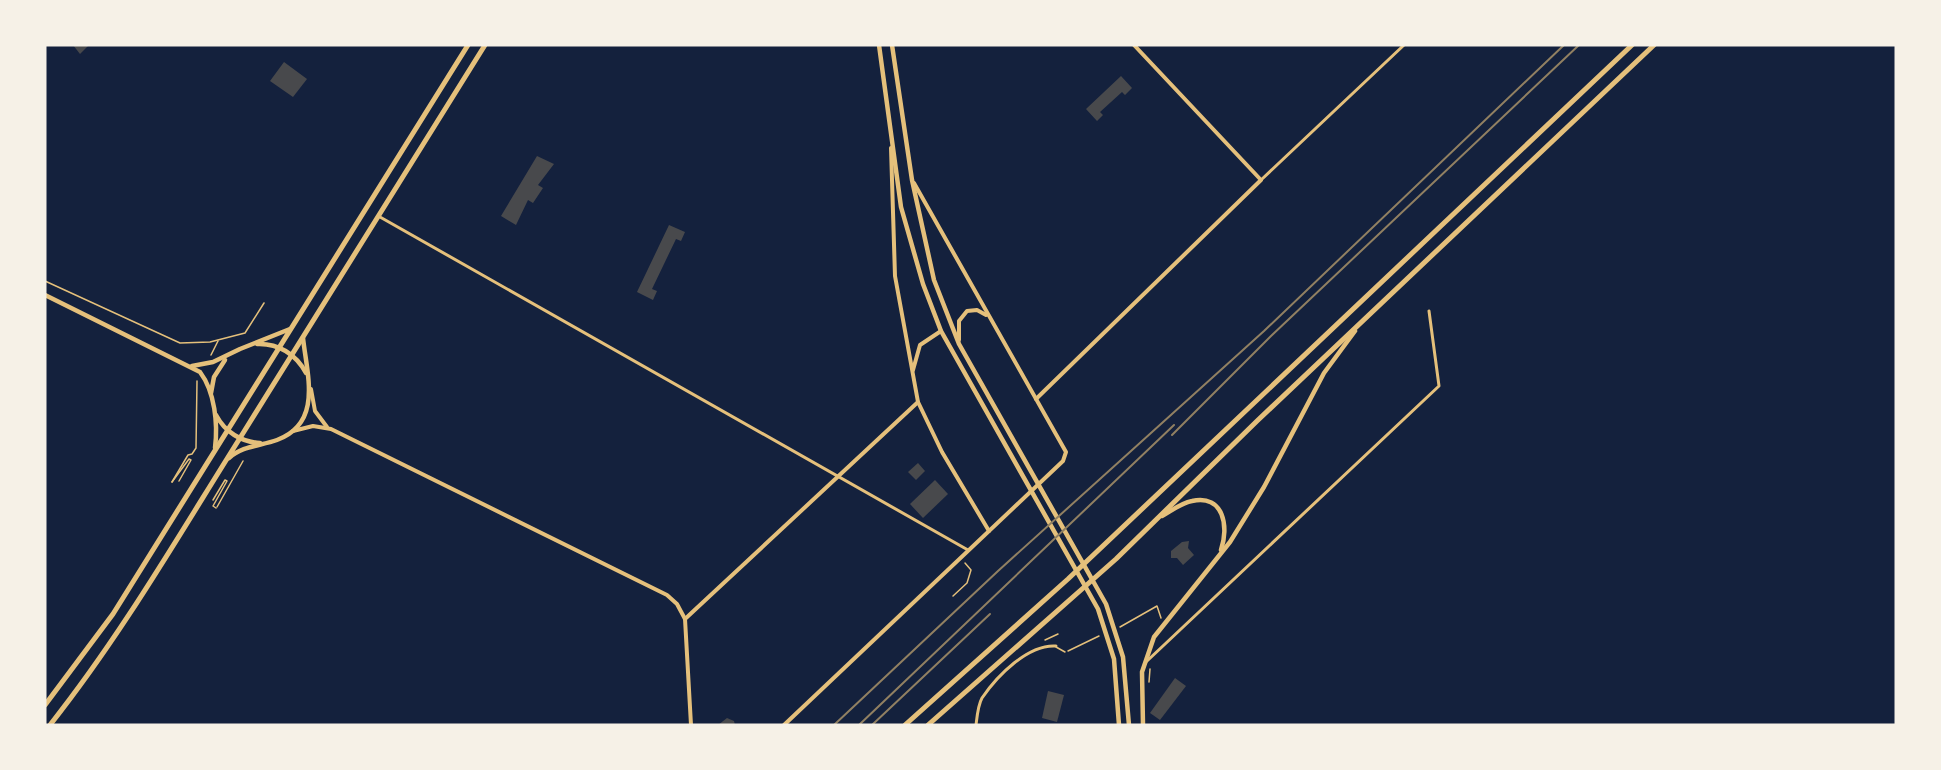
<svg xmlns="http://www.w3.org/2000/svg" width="1941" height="770" font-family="'IBM Plex Sans',sans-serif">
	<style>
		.building { fill: #48494c }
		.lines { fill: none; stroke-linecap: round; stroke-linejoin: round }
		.path { stroke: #e5c07b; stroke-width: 1.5 }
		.service { stroke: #e5c07b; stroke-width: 1.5 }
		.minor { stroke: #e5c07b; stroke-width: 3 }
		.tertiary { stroke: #e5c07b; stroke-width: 4 }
		.secondary { stroke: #e5c07b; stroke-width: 4.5 }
		.primary { stroke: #e5c07b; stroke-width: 5 }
		.rail { stroke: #918062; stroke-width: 2 }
	</style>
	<rect width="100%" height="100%" fill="#14213d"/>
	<!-- building -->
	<g class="building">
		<polygon points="73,45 89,45 80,54"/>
		<polygon points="284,62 307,79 293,97 270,81"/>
		<polygon points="1121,76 1132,88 1125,95 1122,92 1100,112 1103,115 1097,121 1086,109"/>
		<polygon points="537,156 554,164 538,185 543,188 533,203 528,200 516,225 501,216"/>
		<polygon points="669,225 685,232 681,241 676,239 652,289 657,291 653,300 637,292"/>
		<polygon points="918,463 925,471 916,480 908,472"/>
		<polygon points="935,480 948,494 923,518 910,504"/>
		<polygon points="1189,541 1188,548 1194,555 1183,565 1177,558 1171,558 1171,551 1182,542"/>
		<polygon points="1175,678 1186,686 1160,720 1150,713"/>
		<polygon points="1048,691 1064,695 1057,722 1042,718"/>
		<polygon points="727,718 734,721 735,725 718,725"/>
	</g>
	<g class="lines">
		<!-- path -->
		<g class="path">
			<polyline points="45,281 180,343 210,342 245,333 264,303"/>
			<polyline points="211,355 218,341"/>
			<polyline points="172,482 188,455 192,454 196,448 197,381"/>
			<polyline points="172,482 189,459 191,460 179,481"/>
			<polyline points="213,500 225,480 227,481 213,506 216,508"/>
			<polyline points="217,507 243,461"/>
			<polyline points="953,596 967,583 971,570 965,563"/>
			<polyline points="1120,627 1157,606 1161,618"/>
			<polyline points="1045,640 1058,634"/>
			<polyline points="1068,651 1099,636"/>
			<polyline points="1149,682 1150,669"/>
		</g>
		<!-- service -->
		<polyline class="service" points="1056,647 1065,652"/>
		<!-- minor -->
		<g class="minor">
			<polyline points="1261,180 1404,45"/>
			<polyline points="380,217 968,550"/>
			<polyline points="1147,661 1439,386 1429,311"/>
			<path d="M976,725C977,717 978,705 982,698C997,676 1028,644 1056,646"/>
		</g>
		<!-- tertiary -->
		<g class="tertiary">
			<polyline points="891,148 895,276 918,402 942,452 989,531"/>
			<polyline points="959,340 959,321 967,311 977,310 986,315"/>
			<polyline points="913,370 920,345 941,331"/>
			<polyline points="311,389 315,411 327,427"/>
			<polyline points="1036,399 1261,180 1134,45"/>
			<polyline points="293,431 313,426 331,429 667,595 677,604 685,619 691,725"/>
			<polyline points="685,619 918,402"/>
			<polyline points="784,725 1063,461 1066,452 914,183"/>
		</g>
		<!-- secondary -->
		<g class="secondary">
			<polyline points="879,45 901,207 923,284 941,331 1098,609 1114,659 1119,725"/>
			<polyline points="892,45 912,180 934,280 959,344 1106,604 1123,657 1129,725"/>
			<path d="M45,295L200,372C215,392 218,424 215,448"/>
			<path d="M257,344C278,343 296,354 306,373"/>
			<polyline points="192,366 213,362 240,349 290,329"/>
			<polyline points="211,393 214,377 225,360"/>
			<path d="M216,415C225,432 241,442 260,443"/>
			<path d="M229,458C242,446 260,446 277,440C323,423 307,375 303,338"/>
			<path d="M1162,516C1171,511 1181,503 1192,501C1224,494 1229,527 1221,550"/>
			<polyline points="1143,725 1142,672 1154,637 1230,542 1264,487 1324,373 1355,331"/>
		</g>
		<!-- primary -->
		<g class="primary">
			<polyline points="45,705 113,614 468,45"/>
			<path d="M50,725C122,634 179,535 240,438C322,307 403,176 485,45"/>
			<polyline points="905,725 1068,579 1632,45"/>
			<polyline points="928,725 1116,559 1257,421 1654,45"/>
		</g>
		<!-- rail -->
		<g class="rail">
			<polyline points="1172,435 1271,336 1579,45"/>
			<polyline points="834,725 998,571 1264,331 1564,45"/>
			<polyline points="859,725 1174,425"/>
			<polyline points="872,725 990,614"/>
		</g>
	</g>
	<!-- border -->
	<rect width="1941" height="770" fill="none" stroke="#f6f1e7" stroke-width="93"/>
</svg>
